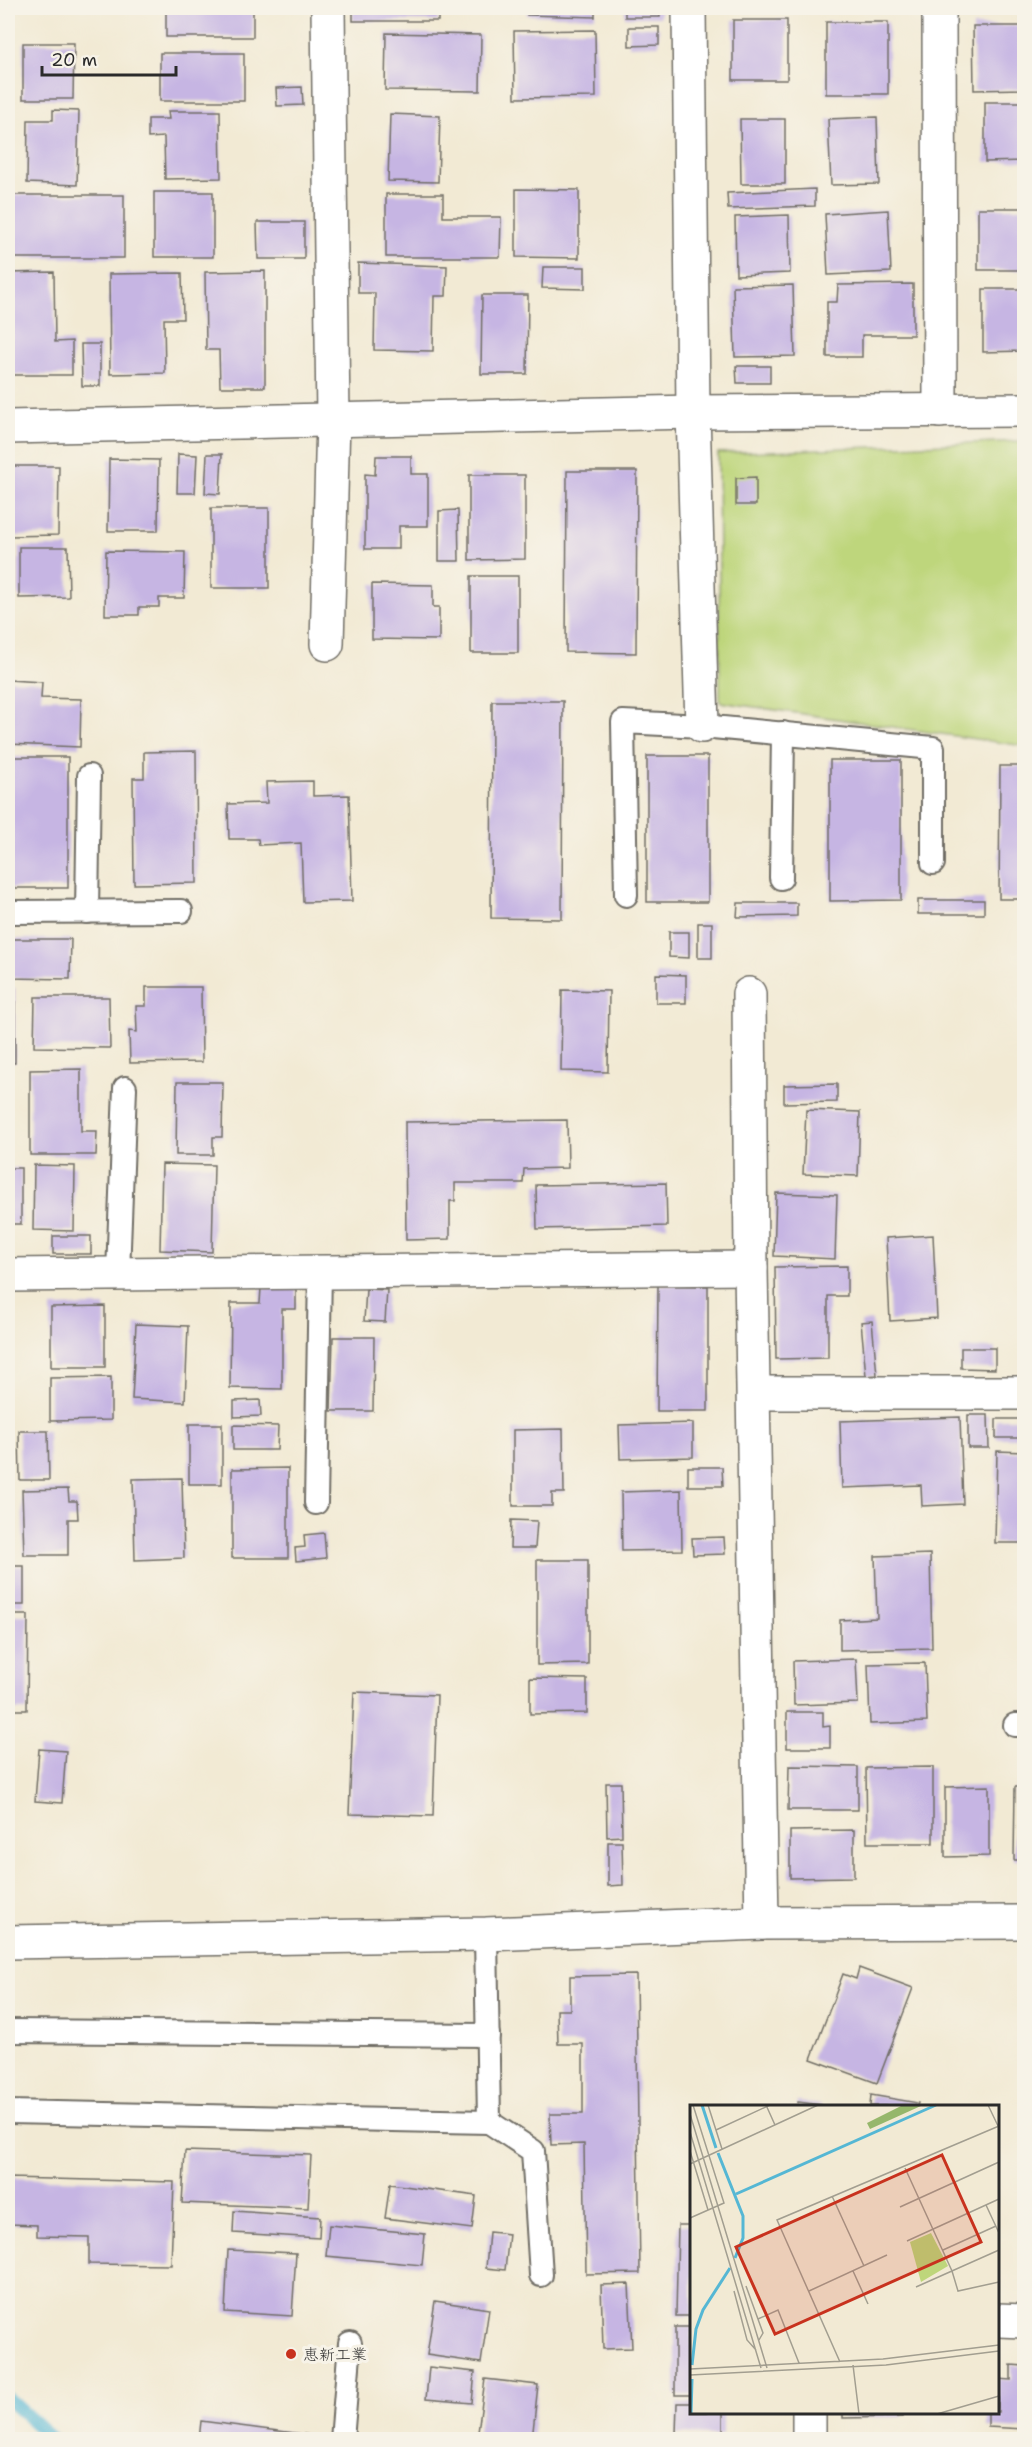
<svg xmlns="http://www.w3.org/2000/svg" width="1032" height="2447" font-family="'Shantell Sans','Klee One',sans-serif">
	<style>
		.green { fill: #bed67b; stroke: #748053; stroke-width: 1.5 }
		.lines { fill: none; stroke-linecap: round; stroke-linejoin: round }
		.stream { stroke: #55b7d4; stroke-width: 14 }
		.building { fill: #c6b5e3 }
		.lane-casing { stroke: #716e66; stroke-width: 26 }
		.street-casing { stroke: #716e66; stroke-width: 36 }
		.lane { stroke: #fff; stroke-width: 22 }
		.street { stroke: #fff; stroke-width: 33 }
		.poi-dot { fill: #c8321e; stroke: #f7f3e8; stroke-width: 2 }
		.labels { text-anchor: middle; stroke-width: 6; stroke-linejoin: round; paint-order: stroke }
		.poi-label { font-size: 16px; fill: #2b2b2b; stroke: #f7f3e8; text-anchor: start }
		.inset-river { fill: none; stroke: #55b7d4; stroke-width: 3 }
		.inset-road { fill: none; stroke: #a29e90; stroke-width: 1.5 }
		.view { fill: #c8321e; fill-opacity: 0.15; stroke: #c8321e; stroke-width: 3 }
		.inset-edge { fill: none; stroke: #2b2b2b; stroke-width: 3 }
	</style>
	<rect width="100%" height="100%" fill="#f7f3e8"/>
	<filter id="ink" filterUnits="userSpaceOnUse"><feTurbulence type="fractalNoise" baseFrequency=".0167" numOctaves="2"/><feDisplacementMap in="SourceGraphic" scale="12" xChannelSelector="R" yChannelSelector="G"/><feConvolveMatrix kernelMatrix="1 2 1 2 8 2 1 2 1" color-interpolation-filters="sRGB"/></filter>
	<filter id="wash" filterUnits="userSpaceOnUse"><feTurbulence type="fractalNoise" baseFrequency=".008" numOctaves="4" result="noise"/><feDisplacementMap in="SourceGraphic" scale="24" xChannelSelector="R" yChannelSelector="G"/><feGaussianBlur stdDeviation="1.35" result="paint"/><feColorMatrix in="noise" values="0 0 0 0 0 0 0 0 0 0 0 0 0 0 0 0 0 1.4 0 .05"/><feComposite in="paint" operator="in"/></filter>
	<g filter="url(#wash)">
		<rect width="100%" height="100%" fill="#f2ead4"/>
		<!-- green -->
		<polygon class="green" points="1024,441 1024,746 720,702 718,453"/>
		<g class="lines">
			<!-- stream -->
			<polyline class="stream" points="8,2399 54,2440"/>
		</g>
		<g id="blocks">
			<!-- building -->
			<g class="building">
				<rect x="166" y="8" width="87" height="29"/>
				<rect x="353" y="8" width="85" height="13"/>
				<polygon points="527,8 595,8 595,17 527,15"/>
				<rect x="625" y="8" width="35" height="9"/>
				<rect x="733" y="20" width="54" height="60"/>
				<rect x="826" y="22" width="62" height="72"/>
				<polygon points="973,26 1024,26 1024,89 974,90"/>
				<polygon points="629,27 659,27 659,45 629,46"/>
				<polygon points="595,30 596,97 515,98 514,31"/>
				<polygon points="386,33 481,35 480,91 385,90"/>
				<polygon points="23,43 74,43 73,99 23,99"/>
				<rect x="160" y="53" width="84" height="48"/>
				<polygon points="302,87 303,105 277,106 276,88"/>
				<polygon points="985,102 1024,102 1024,161 985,162"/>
				<polygon points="53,110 79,111 77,185 27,183 28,120 53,120"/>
				<polygon points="168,111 220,111 221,178 165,179 164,137 148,138 148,119 169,119"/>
				<polygon points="390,114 440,116 438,182 388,181"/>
				<polygon points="877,117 879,184 831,185 828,119"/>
				<polygon points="740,119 785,119 785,184 741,184"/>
				<polygon points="516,189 579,190 579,258 516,257"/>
				<polygon points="815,189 815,206 728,209 727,193"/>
				<rect x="154" y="192" width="59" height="65"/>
				<polygon points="386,194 443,194 443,217 501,217 500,257 386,257"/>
				<polygon points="12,195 124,195 124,258 11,258"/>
				<rect x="978" y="208" width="46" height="62"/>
				<polygon points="888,210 891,272 828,275 825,214"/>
				<polygon points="789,215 790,273 736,275 735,217"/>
				<polygon points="257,222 304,222 304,259 258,259"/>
				<polygon points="358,263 447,266 446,296 434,296 433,351 374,350 375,293 358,293"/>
				<polygon points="543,267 585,267 585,289 542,288"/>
				<polygon points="265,271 265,387 220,387 219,350 206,350 205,272"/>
				<polygon points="54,272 55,342 72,341 72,375 8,375 8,273"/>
				<polygon points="182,273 183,319 164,319 165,373 110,374 109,274"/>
				<polygon points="913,284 913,335 862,335 862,357 827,357 827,302 837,302 838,285"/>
				<polygon points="793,285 795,356 735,357 733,286"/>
				<polygon points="983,289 1024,289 1024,351 983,352"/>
				<polygon points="482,295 528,295 527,374 481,374"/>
				<polygon points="81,344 100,344 100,386 82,386"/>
				<polygon points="736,366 770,366 770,383 737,383"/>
				<polygon points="178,454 197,455 195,493 177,493"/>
				<polygon points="207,454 222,454 220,494 205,493"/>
				<polygon points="376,456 411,456 411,474 428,474 428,526 399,526 399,549 365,549 365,474 375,475"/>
				<polygon points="109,459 159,460 158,531 108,531"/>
				<polygon points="9,466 59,466 58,535 9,536"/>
				<polygon points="567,471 637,471 636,653 566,652"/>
				<polygon points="469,475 525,475 525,559 469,560"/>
				<polygon points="756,477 756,505 736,505 736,478"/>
				<rect x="211" y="508" width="58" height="80"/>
				<polygon points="458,510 459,561 439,561 439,511"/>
				<polygon points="19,547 68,547 69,597 19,598"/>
				<polygon points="106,551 185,552 184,598 159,598 159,607 139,607 139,615 105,615"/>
				<rect x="471" y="576" width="47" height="77"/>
				<polygon points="372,584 433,585 433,607 439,607 439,640 372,639"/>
				<polygon points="8,680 42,682 41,698 81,699 80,747 8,744"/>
				<polygon points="492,701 563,701 562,919 491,918"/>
				<polygon points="196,751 197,883 134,884 133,778 144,778 144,752"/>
				<rect x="647" y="756" width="61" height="146"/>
				<polygon points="11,757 68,757 68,888 8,888 8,779 11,779"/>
				<polygon points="830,760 901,760 901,900 830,901"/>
				<polygon points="1000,766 1024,766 1024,899 999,899"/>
				<polygon points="313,781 313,796 349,795 352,901 303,902 301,843 259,845 258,839 229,839 228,804 267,803 266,782"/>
				<rect x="918" y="900" width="66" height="14"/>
				<polygon points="738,903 797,903 797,916 737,917"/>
				<rect x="698" y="923" width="14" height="35"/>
				<polygon points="669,932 689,932 689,958 669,957"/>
				<polygon points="8,939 71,939 70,979 8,978"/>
				<polygon points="656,974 686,975 686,1003 656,1003"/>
				<polygon points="146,987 201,987 202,1062 130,1063 129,1031 137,1032 136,1006 146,1006"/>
				<rect x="8" y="988" width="7" height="75"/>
				<polygon points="562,990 609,991 608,1072 561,1071"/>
				<polygon points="35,997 109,997 110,1048 34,1047"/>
				<polygon points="81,1069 81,1131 97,1131 96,1155 30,1155 30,1070"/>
				<polygon points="177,1082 223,1082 222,1137 213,1137 213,1155 176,1155"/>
				<polygon points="837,1084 837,1102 784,1103 784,1085"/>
				<polygon points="806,1110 860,1112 858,1176 803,1174"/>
				<polygon points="567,1120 568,1168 524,1169 523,1183 455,1183 455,1201 450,1201 450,1239 406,1240 405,1122"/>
				<polygon points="162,1164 214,1165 212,1252 160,1250"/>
				<polygon points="34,1165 75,1166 74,1231 33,1230"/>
				<rect x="8" y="1168" width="13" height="56"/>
				<polygon points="666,1183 667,1226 537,1229 536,1185"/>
				<polygon points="776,1193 837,1195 835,1259 774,1256"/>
				<polygon points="933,1235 937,1318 890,1321 886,1238"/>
				<rect x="53" y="1236" width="38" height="18"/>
				<polygon points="847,1266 847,1296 828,1296 828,1358 776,1359 775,1267"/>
				<polygon points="658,1285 708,1286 708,1411 657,1411"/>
				<polygon points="261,1288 296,1288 296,1309 282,1309 282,1389 230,1388 231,1303 260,1303"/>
				<polygon points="366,1289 387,1290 385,1322 364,1321"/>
				<polygon points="105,1306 105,1367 51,1367 51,1307"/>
				<polygon points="872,1321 877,1375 866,1376 861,1322"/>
				<polygon points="136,1324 188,1326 185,1402 132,1399"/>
				<polygon points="333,1337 374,1337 373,1411 331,1411"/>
				<polygon points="961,1348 995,1348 995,1369 961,1368"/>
				<polygon points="111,1377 111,1420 50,1421 50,1378"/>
				<polygon points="260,1400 261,1416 234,1417 234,1401"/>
				<polygon points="968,1415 988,1415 989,1448 968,1448"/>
				<polygon points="960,1417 963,1504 922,1506 921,1485 842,1488 840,1421"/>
				<rect x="996" y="1419" width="28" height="19"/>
				<polygon points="693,1423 693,1457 620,1459 619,1425"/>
				<rect x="189" y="1424" width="33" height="60"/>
				<polygon points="233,1425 278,1426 277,1450 233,1450"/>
				<polygon points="563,1429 564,1493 552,1493 552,1506 513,1506 513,1430"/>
				<polygon points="19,1431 48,1431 49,1480 20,1480"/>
				<polygon points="997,1451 1024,1452 1024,1543 995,1543"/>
				<polygon points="688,1467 722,1467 723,1486 688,1486"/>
				<polygon points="288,1468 288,1558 232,1558 232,1469"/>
				<polygon points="182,1478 184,1558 135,1560 133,1479"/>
				<polygon points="68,1489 69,1501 77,1501 78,1519 68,1519 68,1555 24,1555 22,1490"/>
				<polygon points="681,1490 682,1550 622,1551 621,1492"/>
				<rect x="8" y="1517" width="2" height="39"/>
				<polygon points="511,1520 537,1521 535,1548 510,1548"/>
				<polygon points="324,1533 326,1558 296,1561 295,1548 305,1547 304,1535"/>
				<polygon points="724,1537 725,1554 693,1555 692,1538"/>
				<polygon points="930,1554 932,1648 840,1650 840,1620 877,1618 875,1556"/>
				<polygon points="537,1560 588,1560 588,1664 537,1665"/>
				<rect x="8" y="1566" width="16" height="39"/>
				<polygon points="8,1615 28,1615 27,1710 8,1710"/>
				<polygon points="856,1659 858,1703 794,1705 793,1661"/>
				<polygon points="925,1663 927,1722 870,1724 868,1664"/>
				<polygon points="530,1678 587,1679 587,1713 530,1714"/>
				<polygon points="354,1692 437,1695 433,1816 349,1814"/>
				<polygon points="787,1712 823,1712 823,1727 830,1726 830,1748 787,1748"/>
				<polygon points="39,1749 66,1751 62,1803 35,1801"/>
				<polygon points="789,1766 858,1767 858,1810 788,1810"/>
				<polygon points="933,1767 933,1843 867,1843 866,1768"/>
				<polygon points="606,1783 621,1783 622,1836 607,1837"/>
				<polygon points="989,1786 989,1856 945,1857 945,1787"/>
				<polygon points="1015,1787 1024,1787 1024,1860 1014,1860"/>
				<polygon points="854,1830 854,1877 790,1878 790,1831"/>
				<polygon points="608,1842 622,1842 623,1885 608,1886"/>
				<polygon points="859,1968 913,1988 877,2083 811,2059 843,1974 856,1979"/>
				<polygon points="636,1975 640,2273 586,2274 584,2144 551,2145 550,2114 583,2114 583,2044 558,2044 557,2010 570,2010 570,1976"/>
				<polygon points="871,2095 918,2103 917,2106 870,2106"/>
				<polygon points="798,2102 821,2105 821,2106 797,2106"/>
				<polygon points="185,2151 311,2155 308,2208 182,2203"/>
				<polygon points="8,2178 174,2182 171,2265 89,2264 89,2237 37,2236 37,2225 8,2224"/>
				<polygon points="390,2184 476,2196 472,2229 385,2218"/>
				<polygon points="234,2211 320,2217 319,2238 233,2233"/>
				<polygon points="329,2225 425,2234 422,2265 326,2256"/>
				<polygon points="678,2225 692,2225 692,2316 676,2316"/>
				<polygon points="489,2232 509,2234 505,2270 486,2268"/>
				<polygon points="228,2250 296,2253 292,2316 225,2312"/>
				<polygon points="629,2284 632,2348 603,2349 601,2285"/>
				<polygon points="435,2301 489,2309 481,2363 427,2355"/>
				<rect x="675" y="2327" width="17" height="68"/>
				<polygon points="1011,2365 1024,2366 1024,2429 988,2427 988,2412 998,2412 998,2379 1011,2380"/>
				<polygon points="429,2367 475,2372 472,2403 426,2399"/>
				<polygon points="485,2379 538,2385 532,2440 477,2440"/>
				<polygon points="677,2403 692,2403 692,2412 723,2412 723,2435 676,2434"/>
				<polygon points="843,2412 903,2412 903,2417 843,2418"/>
				<polygon points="201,2421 326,2437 326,2440 199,2440"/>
			</g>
		</g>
	</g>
	<g filter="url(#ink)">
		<use href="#blocks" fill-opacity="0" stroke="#716e66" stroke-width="1.5"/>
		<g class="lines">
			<!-- lane casing -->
			<g class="lane-casing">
				<g id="lane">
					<polyline points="781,878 783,733"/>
					<polyline points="626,895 623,722 702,726 933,748 933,863"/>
					<polyline points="8,912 181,911"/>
					<polyline points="87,912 89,776"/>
					<polyline points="118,1273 125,1088"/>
					<polyline points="316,1503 320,1271"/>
					<polyline points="1015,1725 1024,1725"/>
					<polyline points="8,2031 488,2035"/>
					<polyline points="8,2112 489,2122 486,1934"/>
					<polyline points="489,2122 533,2151 541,2275"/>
					<polyline points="342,2440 350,2343"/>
				</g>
			</g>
			<!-- street casing -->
			<g class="street-casing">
				<g id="street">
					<polyline points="689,8 693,412 702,726"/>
					<polyline points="939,8 940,411"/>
					<polyline points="8,427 693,412 1024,410"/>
					<polyline points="327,644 333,419 328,8"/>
					<polyline points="749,994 751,1268 762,1923"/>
					<polyline points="8,1275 751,1268"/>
					<polyline points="754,1393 1024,1393"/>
					<polyline points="8,1942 486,1934 762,1923 1024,1922"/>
					<polyline points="998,2320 1024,2321"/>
					<polyline points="809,2440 809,2412"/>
				</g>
			</g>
			<!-- lane -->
			<use href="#lane" class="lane"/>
			<!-- street -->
			<use href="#street" class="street"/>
		</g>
	</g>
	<!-- markers -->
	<circle class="poi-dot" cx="291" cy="2354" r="6"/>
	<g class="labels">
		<!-- poi labels -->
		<g class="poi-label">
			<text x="303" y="2360">恵新工業</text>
		</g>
	</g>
	<!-- overview -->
	<g transform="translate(690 2105)">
		<rect width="309" height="309" fill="#f2ead4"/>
		<path d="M241,128L258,161L231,177L220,137Z" fill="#bed67b"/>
		<path d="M213,0H233L180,24L177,18Z" fill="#96b76b"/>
		<path class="inset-river" d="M12,0L26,43M28,48L53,111V133L45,153M46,89L246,0M2,260L6,224L13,205L40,163M1,309L2,274"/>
		<path class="inset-road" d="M18,0L32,44M76,0L85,20M298,0L309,23M0,9L77,263M26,25L80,0M0,27L71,263M0,46L18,105M0,59L128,0M215,63L262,166L268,186L309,177M142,91L174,161M296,100L309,128M210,102L309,57M0,113L34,98L3,0M217,136L309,94M253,145L306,121M163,166L178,199M56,181L73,228L69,235M226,182L309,145M44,186L57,235L66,245M119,186L197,150M68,214L88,205L109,258M150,257L87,115L309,21M163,260L169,309M0,264L193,254L309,240M0,270L196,260L309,246M247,309L309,291"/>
		<path class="view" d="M252,50L291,137L85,229L46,142Z"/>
		<rect width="309" height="309" class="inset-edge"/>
	</g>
	<!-- margin -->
	<rect width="1032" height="2447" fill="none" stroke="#f7f3e8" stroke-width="30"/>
	<!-- scale -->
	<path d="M42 66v9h134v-9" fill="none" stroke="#2b2b2b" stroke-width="3"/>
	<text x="51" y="66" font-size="18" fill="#2b2b2b" stroke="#f7f3e8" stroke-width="4.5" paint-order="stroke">20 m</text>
</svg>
